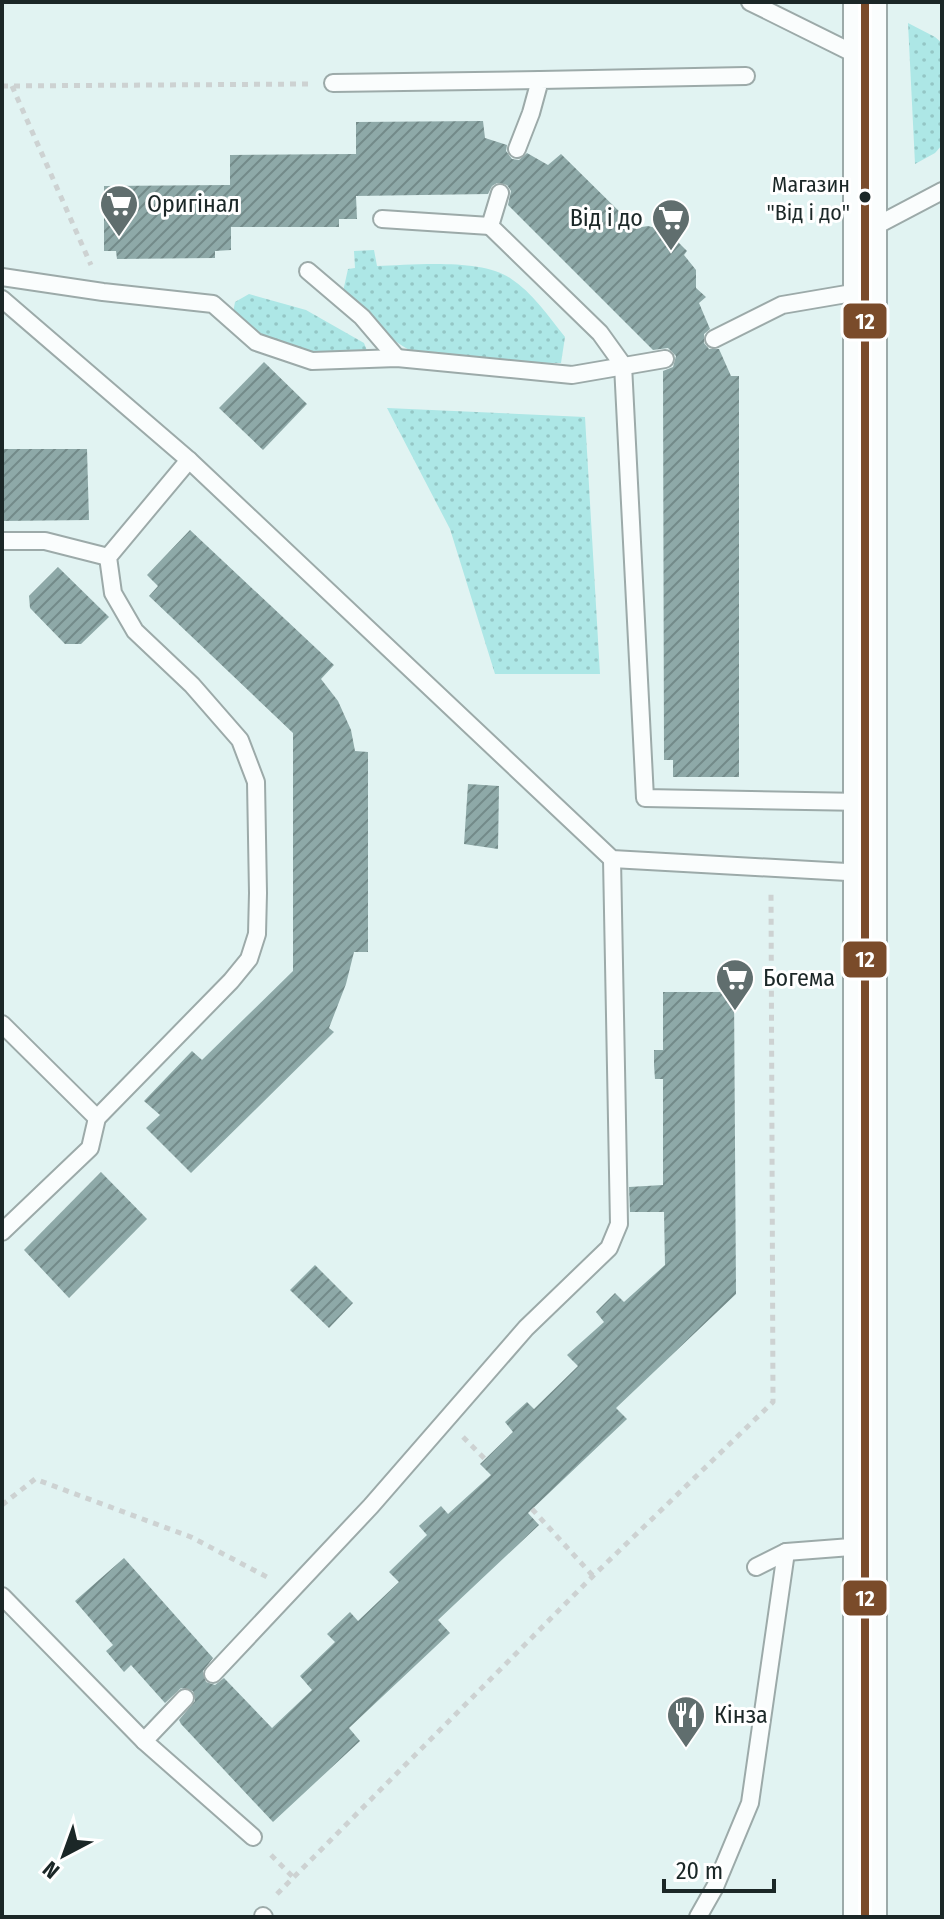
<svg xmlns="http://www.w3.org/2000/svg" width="944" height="1919" font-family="'Fira Sans Condensed',sans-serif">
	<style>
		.green { fill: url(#green-dots) }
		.building { fill: url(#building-hatch) }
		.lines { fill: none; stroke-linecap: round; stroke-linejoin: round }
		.service-casing { stroke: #9caaa9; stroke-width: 20 }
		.secondary-casing { stroke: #9caaa9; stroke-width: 46 }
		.path { stroke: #cdd2d2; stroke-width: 5; stroke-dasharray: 6 6; stroke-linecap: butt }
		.service { stroke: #fafdfd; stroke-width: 16 }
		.secondary { stroke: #fafdfd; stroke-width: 42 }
		.bus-1-casing { stroke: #fff; stroke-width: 14 }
		.bus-1 { stroke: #7a4b2a; stroke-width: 8 }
		.bus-dot { fill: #1b2727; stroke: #fff; stroke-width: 3 }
		.labels { text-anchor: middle; stroke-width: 6; stroke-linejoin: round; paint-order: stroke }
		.bus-label { font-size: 22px; fill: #1b2727; stroke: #fff; text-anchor: end }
		.poi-label { font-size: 24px; fill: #1b2727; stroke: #fff; text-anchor: start }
		.line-badge { stroke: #fff; stroke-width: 3 }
		.badge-label { font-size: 22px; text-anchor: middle; font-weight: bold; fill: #fff }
	</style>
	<defs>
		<pattern id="green-dots" width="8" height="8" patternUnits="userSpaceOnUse" patternTransform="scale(2)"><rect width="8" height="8" fill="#ade7e6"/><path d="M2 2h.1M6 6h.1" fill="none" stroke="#94c6c5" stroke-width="1.8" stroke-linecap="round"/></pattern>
		<pattern id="building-hatch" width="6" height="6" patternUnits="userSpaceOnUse" patternTransform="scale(2)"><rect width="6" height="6" fill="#8ea9a8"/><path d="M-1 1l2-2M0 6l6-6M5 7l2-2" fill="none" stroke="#738a89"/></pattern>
	</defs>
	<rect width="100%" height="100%" fill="#e1f3f2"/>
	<!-- green -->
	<g class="green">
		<polygon points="908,23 935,37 942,43 942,145 935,153 915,164"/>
		<path d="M374,250L377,266C412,265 480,258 510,278C533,293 548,316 565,337L561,363L446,362C403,357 374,323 342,296L348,269L355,268L354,251Z"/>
		<polygon points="249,294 306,310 364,343 368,353 305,353 266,343 233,313 235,302"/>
		<polygon points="387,408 585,417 600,674 495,674 450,529"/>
	</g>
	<!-- building -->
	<g class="building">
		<polygon points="483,121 485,138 507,145 506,151 512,159 519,160 527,153 548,165 561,154 636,228 648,226 667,231 687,251 684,255 696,270 696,288 706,297 699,303 710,329 704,334 704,343 709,349 719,349 731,376 739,376 739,777 673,777 673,760 664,760 663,371 673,367 676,356 668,348 653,350 508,205 511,191 507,185 497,183 492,186 488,194 356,196 357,219 339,219 339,227 231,227 231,250 215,251 215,258 117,259 116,251 104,251 104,186 230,185 230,155 356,154 356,122"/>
		<polygon points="264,362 307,404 263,450 219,408"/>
		<polygon points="2,449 87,449 89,520 2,521"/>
		<polygon points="190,530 334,665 321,679 338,701 351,730 355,751 368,752 368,952 354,952 346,984 329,1028 334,1032 191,1173 146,1128 160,1115 144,1101 192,1051 202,1060 293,971 293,733 149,596 158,586 147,575"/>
		<polygon points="58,567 109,617 81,644 65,644 30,608 29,596"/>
		<polygon points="468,784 499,786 498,849 464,844"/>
		<polygon points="663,992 734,992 736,1294 616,1408 627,1419 528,1513 539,1525 438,1620 450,1633 349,1728 360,1741 273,1822 181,1724 179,1720 195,1701 193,1691 181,1688 165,1703 131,1665 124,1672 106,1651 113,1645 75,1601 124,1558 213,1658 203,1671 206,1682 215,1685 224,1678 272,1728 312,1690 300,1676 335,1642 327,1634 350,1612 358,1621 399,1582 389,1572 427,1535 419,1526 441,1506 448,1514 491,1475 480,1464 513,1432 505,1422 527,1402 534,1409 578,1366 567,1355 604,1322 596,1312 615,1293 624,1302 665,1265 664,1212 630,1212 629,1187 663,1185 663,1079 655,1079 654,1065 654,1050 663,1050"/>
		<polygon points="101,1172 147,1219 69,1298 24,1250"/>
		<polygon points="315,1265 353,1303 329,1328 290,1290"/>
	</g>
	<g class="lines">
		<!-- service casing -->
		<g class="service-casing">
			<g id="service">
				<polyline points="750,2 863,58"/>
				<polyline points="333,83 540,80"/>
				<polyline points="517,149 531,113 540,80 746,76"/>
				<polyline points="500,193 490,226 600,333 623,365 645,798 864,802"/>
				<polyline points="382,219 490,226"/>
				<polyline points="870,229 942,191"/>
				<polyline points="308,271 362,317 397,358"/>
				<polyline points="2,277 103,292 213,304 256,342 312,361 397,358 572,375 665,359"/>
				<polyline points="2,299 189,460 108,557 113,593 135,631 192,685 240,740 256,782 258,893 257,934 249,959 231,981 97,1118 90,1148 2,1232"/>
				<polyline points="714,339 782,305 864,291"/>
				<polyline points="189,460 612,859 865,873"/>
				<polyline points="2,541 45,541 108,557"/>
				<polyline points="2,1024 97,1118"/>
				<polyline points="756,1567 786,1552 864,1546"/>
				<polyline points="2,1596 144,1741 253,1837"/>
				<polyline points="213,1674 371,1506 526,1328 609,1248 619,1224 612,859"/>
				<polyline points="144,1741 185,1698"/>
				<polyline points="263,1916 264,1917"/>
				<polyline points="698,1917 715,1887 750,1803 786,1552"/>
			</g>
		</g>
		<!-- secondary casing -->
		<g class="secondary-casing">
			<polyline id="secondary" points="865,1917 865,2"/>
		</g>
		<!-- path -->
		<g class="path">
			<polyline points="2,86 308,84"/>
			<polyline points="12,86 91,265"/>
			<polyline points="463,1437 485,1459"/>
			<polyline points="2,1505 35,1479 191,1537 267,1577"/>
			<polyline points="532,1509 593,1576"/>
			<polyline points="271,1855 293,1877"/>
			<polyline points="277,1894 593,1576 773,1402 771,891"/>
		</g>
		<!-- service -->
		<use href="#service" class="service"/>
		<!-- secondary -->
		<use href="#secondary" class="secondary"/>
		<!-- bus-1 casing -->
		<g class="bus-1-casing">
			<polyline id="bus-1" points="865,2 865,1917"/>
		</g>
		<!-- bus-1 -->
		<use href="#bus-1" class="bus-1"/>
	</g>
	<!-- icons -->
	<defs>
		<g id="supermarket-pin" transform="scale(2)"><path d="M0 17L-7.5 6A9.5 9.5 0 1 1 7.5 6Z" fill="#606e6e" stroke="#fff"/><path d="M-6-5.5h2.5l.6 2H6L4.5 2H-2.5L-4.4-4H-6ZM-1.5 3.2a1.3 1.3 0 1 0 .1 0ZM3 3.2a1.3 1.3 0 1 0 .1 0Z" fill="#fff"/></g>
		<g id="restaurant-pin" transform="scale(2)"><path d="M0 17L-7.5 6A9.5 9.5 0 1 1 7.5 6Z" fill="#606e6e" stroke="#fff"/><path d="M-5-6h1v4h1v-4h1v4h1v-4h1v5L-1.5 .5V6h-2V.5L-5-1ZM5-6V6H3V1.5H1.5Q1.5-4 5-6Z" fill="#fff"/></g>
	</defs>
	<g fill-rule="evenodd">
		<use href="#supermarket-pin" x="119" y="204"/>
		<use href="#supermarket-pin" x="671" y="218"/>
		<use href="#supermarket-pin" x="735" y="978"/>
		<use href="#restaurant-pin" x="686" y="1715"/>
	</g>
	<!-- markers -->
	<circle class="bus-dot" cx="865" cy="197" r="7"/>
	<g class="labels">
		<!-- bus labels -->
		<g class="bus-label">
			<text x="850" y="192">Магазин<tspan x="850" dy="28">"Від і до"</tspan></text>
		</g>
		<!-- poi labels -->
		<g class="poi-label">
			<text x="147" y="212">Оригінал</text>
			<text x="643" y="226" text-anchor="end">Від і до</text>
			<text x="763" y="986">Богема</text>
			<text x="714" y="1723">Кінза</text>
		</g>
	</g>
	<g class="line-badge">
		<rect x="842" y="302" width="46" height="38" rx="8" fill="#7a4b2a"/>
		<rect x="842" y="940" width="46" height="39" rx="8" fill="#7a4b2a"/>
		<rect x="842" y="1579" width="46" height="38" rx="8" fill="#7a4b2a"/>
	</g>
	<g class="badge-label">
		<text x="865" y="329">12</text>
		<text x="865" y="967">12</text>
		<text x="865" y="1606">12</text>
	</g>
	<!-- border -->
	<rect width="944" height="1919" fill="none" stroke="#1b2727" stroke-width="8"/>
	<!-- north arrow -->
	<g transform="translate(64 1855) rotate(221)" stroke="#ffffff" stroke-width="6" paint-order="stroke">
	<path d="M0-6L14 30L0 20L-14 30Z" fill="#1b2727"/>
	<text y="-12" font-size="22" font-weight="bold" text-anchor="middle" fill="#1b2727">N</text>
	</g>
	<!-- scale -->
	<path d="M664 1879v12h110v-12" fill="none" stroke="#1b2727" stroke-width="4"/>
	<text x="676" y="1879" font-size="24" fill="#1b2727" stroke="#ffffff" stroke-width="6" paint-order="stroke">20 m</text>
</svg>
